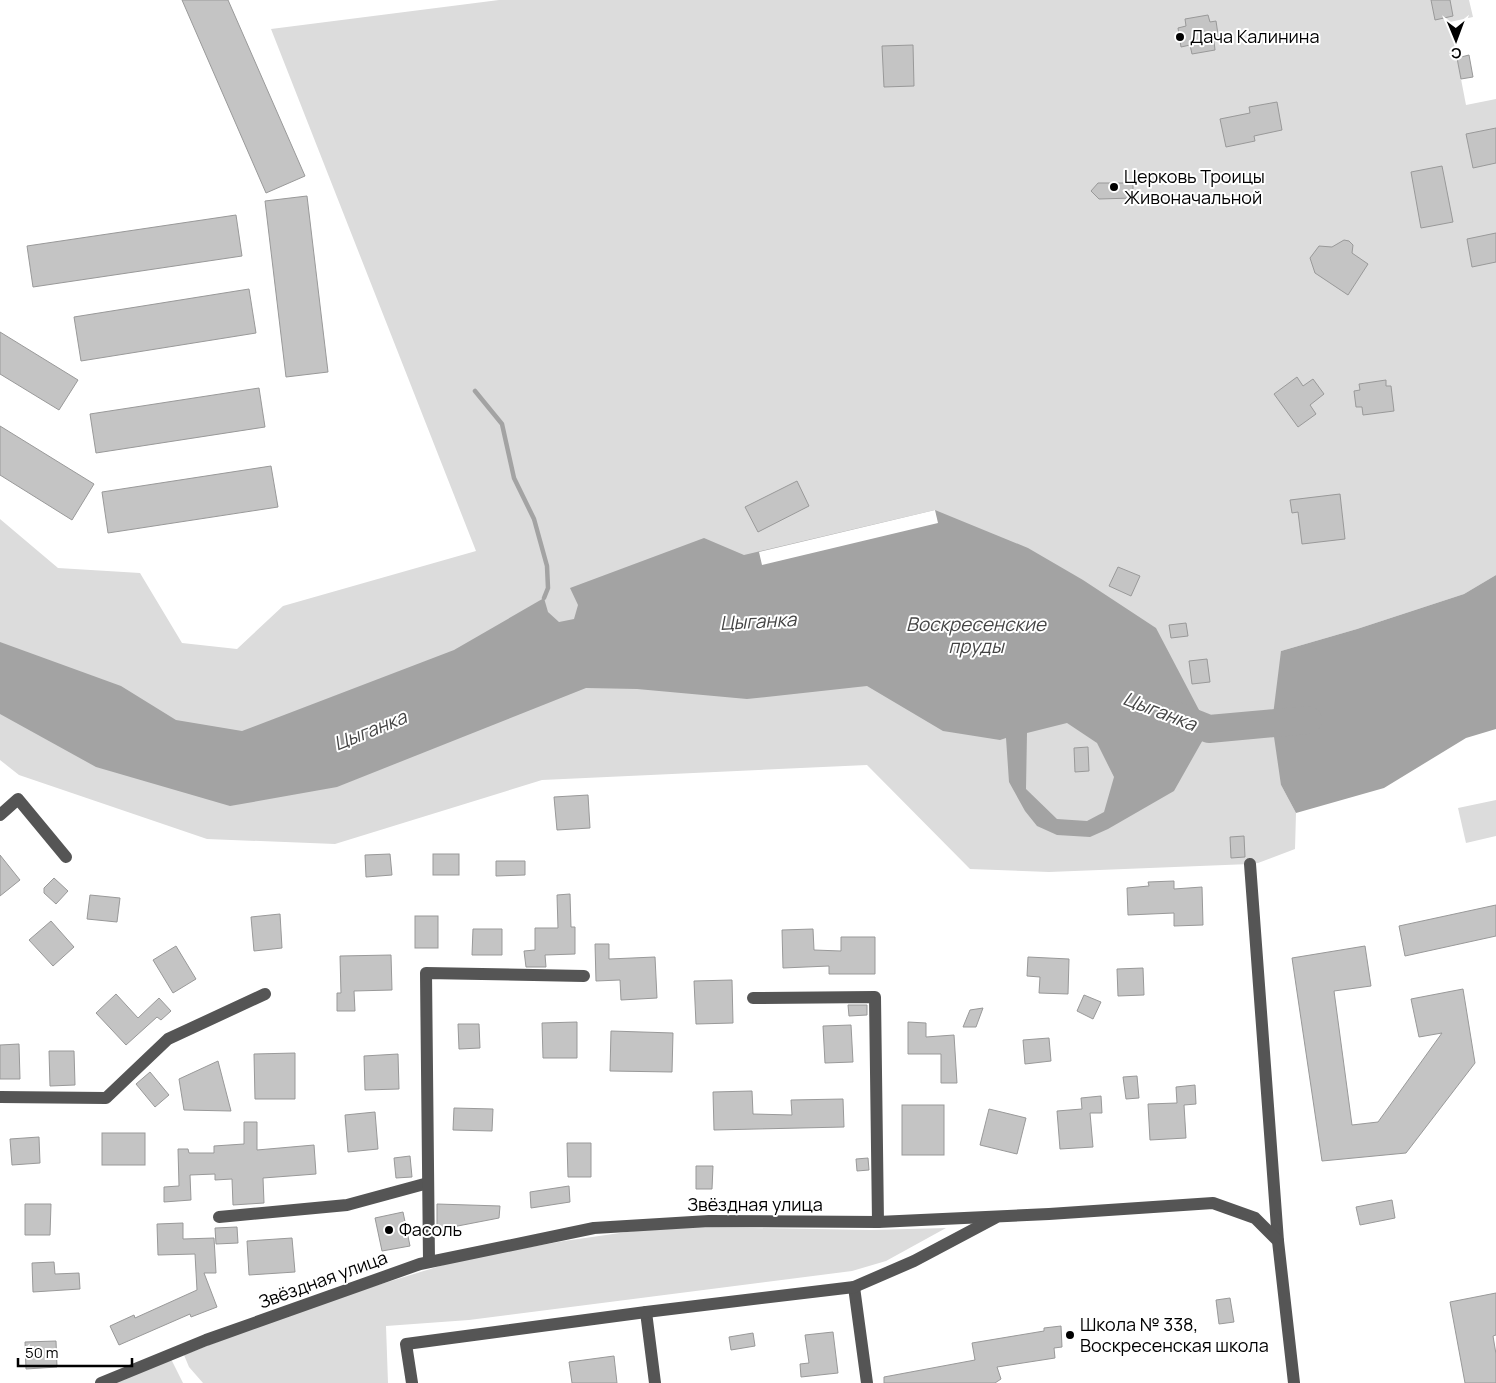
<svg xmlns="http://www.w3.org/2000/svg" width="1496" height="1383" font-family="Manrope,sans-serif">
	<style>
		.green { fill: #dcdcdc }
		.water { fill: #a3a3a3; fill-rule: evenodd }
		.pier { fill: #fff }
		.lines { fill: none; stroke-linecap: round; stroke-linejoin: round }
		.stream { stroke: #a3a3a3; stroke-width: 4.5 }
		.river { stroke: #a3a3a3; stroke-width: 28 }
		.building { fill: #c4c4c4; stroke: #999 }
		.minor { stroke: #555; stroke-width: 12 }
		.poi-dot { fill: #000; stroke: #fff; stroke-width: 2 }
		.labels { text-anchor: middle; stroke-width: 4; stroke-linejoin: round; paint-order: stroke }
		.poi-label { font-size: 18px; fill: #000; stroke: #fff; text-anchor: start }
		.street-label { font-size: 18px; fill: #000; stroke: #fff }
		.water-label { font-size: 19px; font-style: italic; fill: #444; stroke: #fff }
	</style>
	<rect width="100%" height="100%" fill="#fff"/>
	<!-- green -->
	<g class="green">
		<polygon points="499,0 1469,0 1473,17 1450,22 1466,105 1496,99 1496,575 1464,594 1357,629 1281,651 1281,785 1296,813 1295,849 1258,863 1250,864 1049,872 970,869 867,765 542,780 335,844 207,839 19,775 0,760 0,519 58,568 140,573 182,643 237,649 283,606 476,551 271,29"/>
		<polygon points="1496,800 1496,836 1466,843 1458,808"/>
		<polygon points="698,1227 871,1230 946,1228 886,1261 852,1271 469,1320 386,1326 388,1383 203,1383 189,1367 184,1355 306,1307 463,1259 564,1241 648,1229"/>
		<polygon points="171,1359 183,1383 113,1383"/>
	</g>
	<!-- water -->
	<g class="water">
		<path d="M935,510L1028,548L1083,580L1156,628L1209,729L1174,791L1108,829L1090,837L1057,835L1037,826L1025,811L1009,782L1006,738L1000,740L943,731L867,686L747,699L637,689L586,688L337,787L230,806L96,767L0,714V642L121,686L176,720L242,731L454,650L544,598L548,612L559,622L574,619L578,605L570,588L704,538L744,555ZM1067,723L1097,743L1114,777L1104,812L1087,821L1057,819L1026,789L1027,733Z"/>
		<polygon points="1496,575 1496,729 1466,738 1384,788 1296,813 1281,785 1272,723 1281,651 1357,629 1464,594"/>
	</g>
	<!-- pier -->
	<polygon class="pier" points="935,510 938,523 762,565 759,552"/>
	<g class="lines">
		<!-- stream -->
		<polyline class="stream" points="475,391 502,424 514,478 534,519 547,566 548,588 544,598"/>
		<!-- river -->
		<polyline class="river" points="1174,715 1209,729 1308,720"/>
	</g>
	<!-- building -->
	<g class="building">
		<polygon points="182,0 228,0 305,176 266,193"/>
		<polygon points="1431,0 1450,0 1453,16 1435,20"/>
		<polygon points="1208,15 1210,22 1216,21 1219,41 1214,41 1215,50 1192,54 1190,45 1181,47 1178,28 1186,26 1185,19"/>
		<polygon points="913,45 914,86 884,87 882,46"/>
		<polygon points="1469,55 1473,77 1461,79 1457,58"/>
		<polygon points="1277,102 1282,130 1254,136 1255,141 1226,147 1220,119 1250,113 1249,107"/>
		<polygon points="1496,128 1496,163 1473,168 1466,134"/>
		<polygon points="1442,166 1453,222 1421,228 1411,172"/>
		<polygon points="1098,183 1133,183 1133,198 1099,199 1091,191"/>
		<polygon points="307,196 328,372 286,377 265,201"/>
		<polygon points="236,215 242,256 33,287 27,246"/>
		<polygon points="1496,233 1496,262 1472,267 1467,239"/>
		<polygon points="1344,240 1349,241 1353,245 1352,253 1368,264 1348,295 1315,273 1310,258 1319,246 1332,247"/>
		<polygon points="249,289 256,333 81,361 74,317"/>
		<polygon points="0,332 78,380 59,410 0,374"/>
		<polygon points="1297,377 1303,386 1313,379 1324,394 1310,405 1316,414 1298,427 1274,394"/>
		<polygon points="1386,380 1386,386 1391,386 1394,411 1363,415 1362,407 1356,407 1354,391 1360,390 1359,384"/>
		<polygon points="259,388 265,427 96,453 90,414"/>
		<polygon points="0,426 94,484 72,520 0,475"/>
		<polygon points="271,466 278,507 108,533 102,492"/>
		<polygon points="797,481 809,506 758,532 745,507"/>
		<polygon points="1340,494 1345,539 1302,544 1298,512 1292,513 1290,500"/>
		<polygon points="1118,567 1140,576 1131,596 1109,586"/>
		<polygon points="1186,623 1188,636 1171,638 1169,625"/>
		<polygon points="1207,659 1210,682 1192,684 1189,661"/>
		<polygon points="1088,747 1089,771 1075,772 1074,748"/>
		<polygon points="588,795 590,828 557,830 554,797"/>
		<polygon points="1244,836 1245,857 1231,858 1230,837"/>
		<polygon points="390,854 392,875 366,877 365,855"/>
		<rect x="433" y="854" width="26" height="21"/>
		<polygon points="0,855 20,880 0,896"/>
		<polygon points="496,861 525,861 525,875 496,876"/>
		<polygon points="54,878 68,891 56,904 44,893 44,888"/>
		<polygon points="1174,881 1174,889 1202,887 1203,925 1174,926 1174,913 1128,915 1127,888 1149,886 1148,882"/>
		<polygon points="570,894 571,927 575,927 575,954 545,955 546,967 526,967 524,951 535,950 535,928 558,928 557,895"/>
		<polygon points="90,895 120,898 117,922 87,919"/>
		<polygon points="1496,905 1496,936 1405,956 1399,926"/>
		<polygon points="280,914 282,948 254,951 251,917"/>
		<rect x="415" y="916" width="23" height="32"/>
		<polygon points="51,921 74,947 53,966 29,940"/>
		<polygon points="473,929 502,929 502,955 472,955"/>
		<polygon points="813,929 814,950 841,951 841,937 875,937 875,974 829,974 829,966 783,968 782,930"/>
		<polygon points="595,944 609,944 609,959 655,957 657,998 621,1000 620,980 596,981"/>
		<polygon points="176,946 196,979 173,993 153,960"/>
		<polygon points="1365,946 1371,986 1334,991 1352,1125 1378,1122 1442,1033 1419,1037 1411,999 1463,989 1475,1063 1406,1153 1322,1161 1292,958"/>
		<polygon points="391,955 392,990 354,991 355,1011 337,1011 337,993 341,993 340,956"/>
		<polygon points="1028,957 1069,959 1068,994 1039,993 1040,977 1027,976"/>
		<polygon points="1143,968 1144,995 1118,996 1117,969"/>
		<polygon points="732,980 733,1023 696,1024 694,981"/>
		<polygon points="116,994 138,1018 159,998 171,1011 161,1020 157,1017 126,1045 96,1013"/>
		<polygon points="1084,995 1101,1002 1093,1019 1077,1011"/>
		<polygon points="848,1005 867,1005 867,1015 849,1016"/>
		<polygon points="983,1008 976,1027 963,1027 970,1010"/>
		<polygon points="577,1022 577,1058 543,1058 542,1023"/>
		<polygon points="908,1022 926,1023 926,1037 954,1035 957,1083 941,1083 941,1054 908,1054"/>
		<polygon points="458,1024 479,1024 480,1048 459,1049"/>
		<polygon points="851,1025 853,1062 825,1063 823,1026"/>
		<polygon points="611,1031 673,1033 672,1072 610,1071"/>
		<polygon points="1049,1038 1051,1061 1025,1064 1023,1040"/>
		<polygon points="19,1044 20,1079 0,1079 0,1045"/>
		<polygon points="49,1051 74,1051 75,1085 50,1086"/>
		<polygon points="295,1053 295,1099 255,1099 254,1054"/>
		<polygon points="398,1054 399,1089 365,1090 364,1056"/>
		<polygon points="218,1061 231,1111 184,1110 179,1079"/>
		<polygon points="150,1072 169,1095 155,1107 136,1084"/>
		<polygon points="1137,1076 1139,1098 1126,1099 1123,1077"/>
		<polygon points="1195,1085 1196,1104 1184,1105 1186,1138 1150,1140 1148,1104 1177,1103 1176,1087"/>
		<polygon points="752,1091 753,1114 792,1115 791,1100 843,1099 844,1127 714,1130 713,1092"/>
		<polygon points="1101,1096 1102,1113 1090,1113 1093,1147 1060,1149 1057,1111 1082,1109 1081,1098"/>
		<rect x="902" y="1105" width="42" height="50"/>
		<polygon points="454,1108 493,1109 492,1131 453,1130"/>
		<polygon points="989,1109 1026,1118 1017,1154 980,1145"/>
		<polygon points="375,1112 378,1149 348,1152 345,1115"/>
		<polygon points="244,1122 257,1122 257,1150 314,1145 316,1174 263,1178 264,1203 233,1205 232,1179 215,1180 215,1174 190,1175 191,1200 164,1202 164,1187 179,1186 178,1149 188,1149 189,1153 214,1153 214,1146 244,1144"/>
		<rect x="102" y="1133" width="43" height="32"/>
		<polygon points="39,1137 40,1163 12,1165 10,1139"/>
		<polygon points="567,1143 591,1143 591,1177 568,1177"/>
		<polygon points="410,1156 412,1177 396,1178 394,1158"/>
		<polygon points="868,1158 869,1170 857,1171 856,1159"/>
		<polygon points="696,1166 713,1166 712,1189 696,1189"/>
		<polygon points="569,1186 570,1202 531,1208 530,1192"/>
		<polygon points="1392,1200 1395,1218 1360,1225 1356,1207"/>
		<polygon points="25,1204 51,1204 50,1235 25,1235"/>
		<polygon points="437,1204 500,1206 499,1218 437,1230"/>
		<polygon points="403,1212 410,1246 382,1251 375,1218"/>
		<polygon points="183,1223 183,1239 214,1238 216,1273 204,1273 217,1307 191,1317 190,1314 119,1345 110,1326 134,1315 135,1318 197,1290 195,1254 158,1255 157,1224"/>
		<polygon points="237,1227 238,1243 216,1244 215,1228"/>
		<polygon points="292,1238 295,1272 249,1275 247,1241"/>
		<polygon points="54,1262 55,1274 79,1273 80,1289 33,1292 32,1263"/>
		<polygon points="1496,1293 1496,1335 1493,1336 1496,1354 1496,1383 1465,1383 1450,1302"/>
		<polygon points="1230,1298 1234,1322 1219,1324 1216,1300"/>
		<polygon points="1061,1326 1062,1347 1054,1348 1055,1358 997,1367 1001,1379 995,1383 884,1383 884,1377 975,1360 972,1343 1044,1331 1044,1328"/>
		<polygon points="833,1332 838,1373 801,1377 800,1364 809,1363 805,1335"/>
		<polygon points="753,1333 755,1346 731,1350 729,1337"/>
		<polygon points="56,1341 57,1367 26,1369 25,1342"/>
		<polygon points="614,1356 617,1383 572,1383 569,1362"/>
	</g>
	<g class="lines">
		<!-- minor -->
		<g class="minor">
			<polyline points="0,815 18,799 66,857"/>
			<polyline points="1250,864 1278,1241"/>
			<polyline points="753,998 875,997 878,1222"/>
			<polyline points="0,1097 106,1098 168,1039 265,994"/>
			<polyline points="219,1217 347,1205 428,1183"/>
			<polyline points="429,1261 426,973 584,976"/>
			<polyline points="854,1287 867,1383"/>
			<polyline points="646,1312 655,1383"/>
			<polyline points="101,1383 206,1340 420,1264 594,1228 709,1221 878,1222 1049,1214 1213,1203 1255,1218 1278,1241 1294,1383"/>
			<polyline points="412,1383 406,1344 646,1312 854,1287 914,1261 995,1218"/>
		</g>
	</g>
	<!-- markers -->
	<g class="poi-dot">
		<circle cx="1180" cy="37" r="5"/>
		<circle cx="1114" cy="187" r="5"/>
		<circle cx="389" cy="1230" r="5"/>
		<circle cx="1070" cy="1335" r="5"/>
	</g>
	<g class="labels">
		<!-- poi labels -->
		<g class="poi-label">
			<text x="1190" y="43">Дача Калинина</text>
			<text x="1124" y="183">Церковь Троицы<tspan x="1124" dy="21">Живоначальной</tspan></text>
			<text x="399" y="1236">Фасоль</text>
			<text x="1080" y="1331">Школа № 338,<tspan x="1080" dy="21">Воскресенская школа</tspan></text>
		</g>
		<!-- street labels -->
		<g class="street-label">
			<text x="755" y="1211">Звёздная улица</text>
			<text transform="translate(323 1280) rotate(-20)" y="6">Звёздная улица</text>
		</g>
		<!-- water labels -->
		<g class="water-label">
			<text transform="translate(758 621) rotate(-3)" y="7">Цыганка</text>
			<text x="976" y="631">Воскресенские<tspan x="976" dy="22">пруды</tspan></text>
			<text transform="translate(1160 711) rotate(21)" y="7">Цыганка</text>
			<text transform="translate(370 730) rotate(-22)" y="7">Цыганка</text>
		</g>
	</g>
	<!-- north arrow -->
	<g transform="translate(1456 40) rotate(179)" stroke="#ffffff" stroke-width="4" paint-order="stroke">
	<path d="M0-4L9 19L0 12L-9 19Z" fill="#000000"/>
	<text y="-8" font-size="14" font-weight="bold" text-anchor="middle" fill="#000000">С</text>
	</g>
	<!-- scale -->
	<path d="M18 1358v8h114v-8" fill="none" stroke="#000000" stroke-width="2.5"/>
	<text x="25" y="1358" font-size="15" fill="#000000" stroke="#ffffff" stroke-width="4" paint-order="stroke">50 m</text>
</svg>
